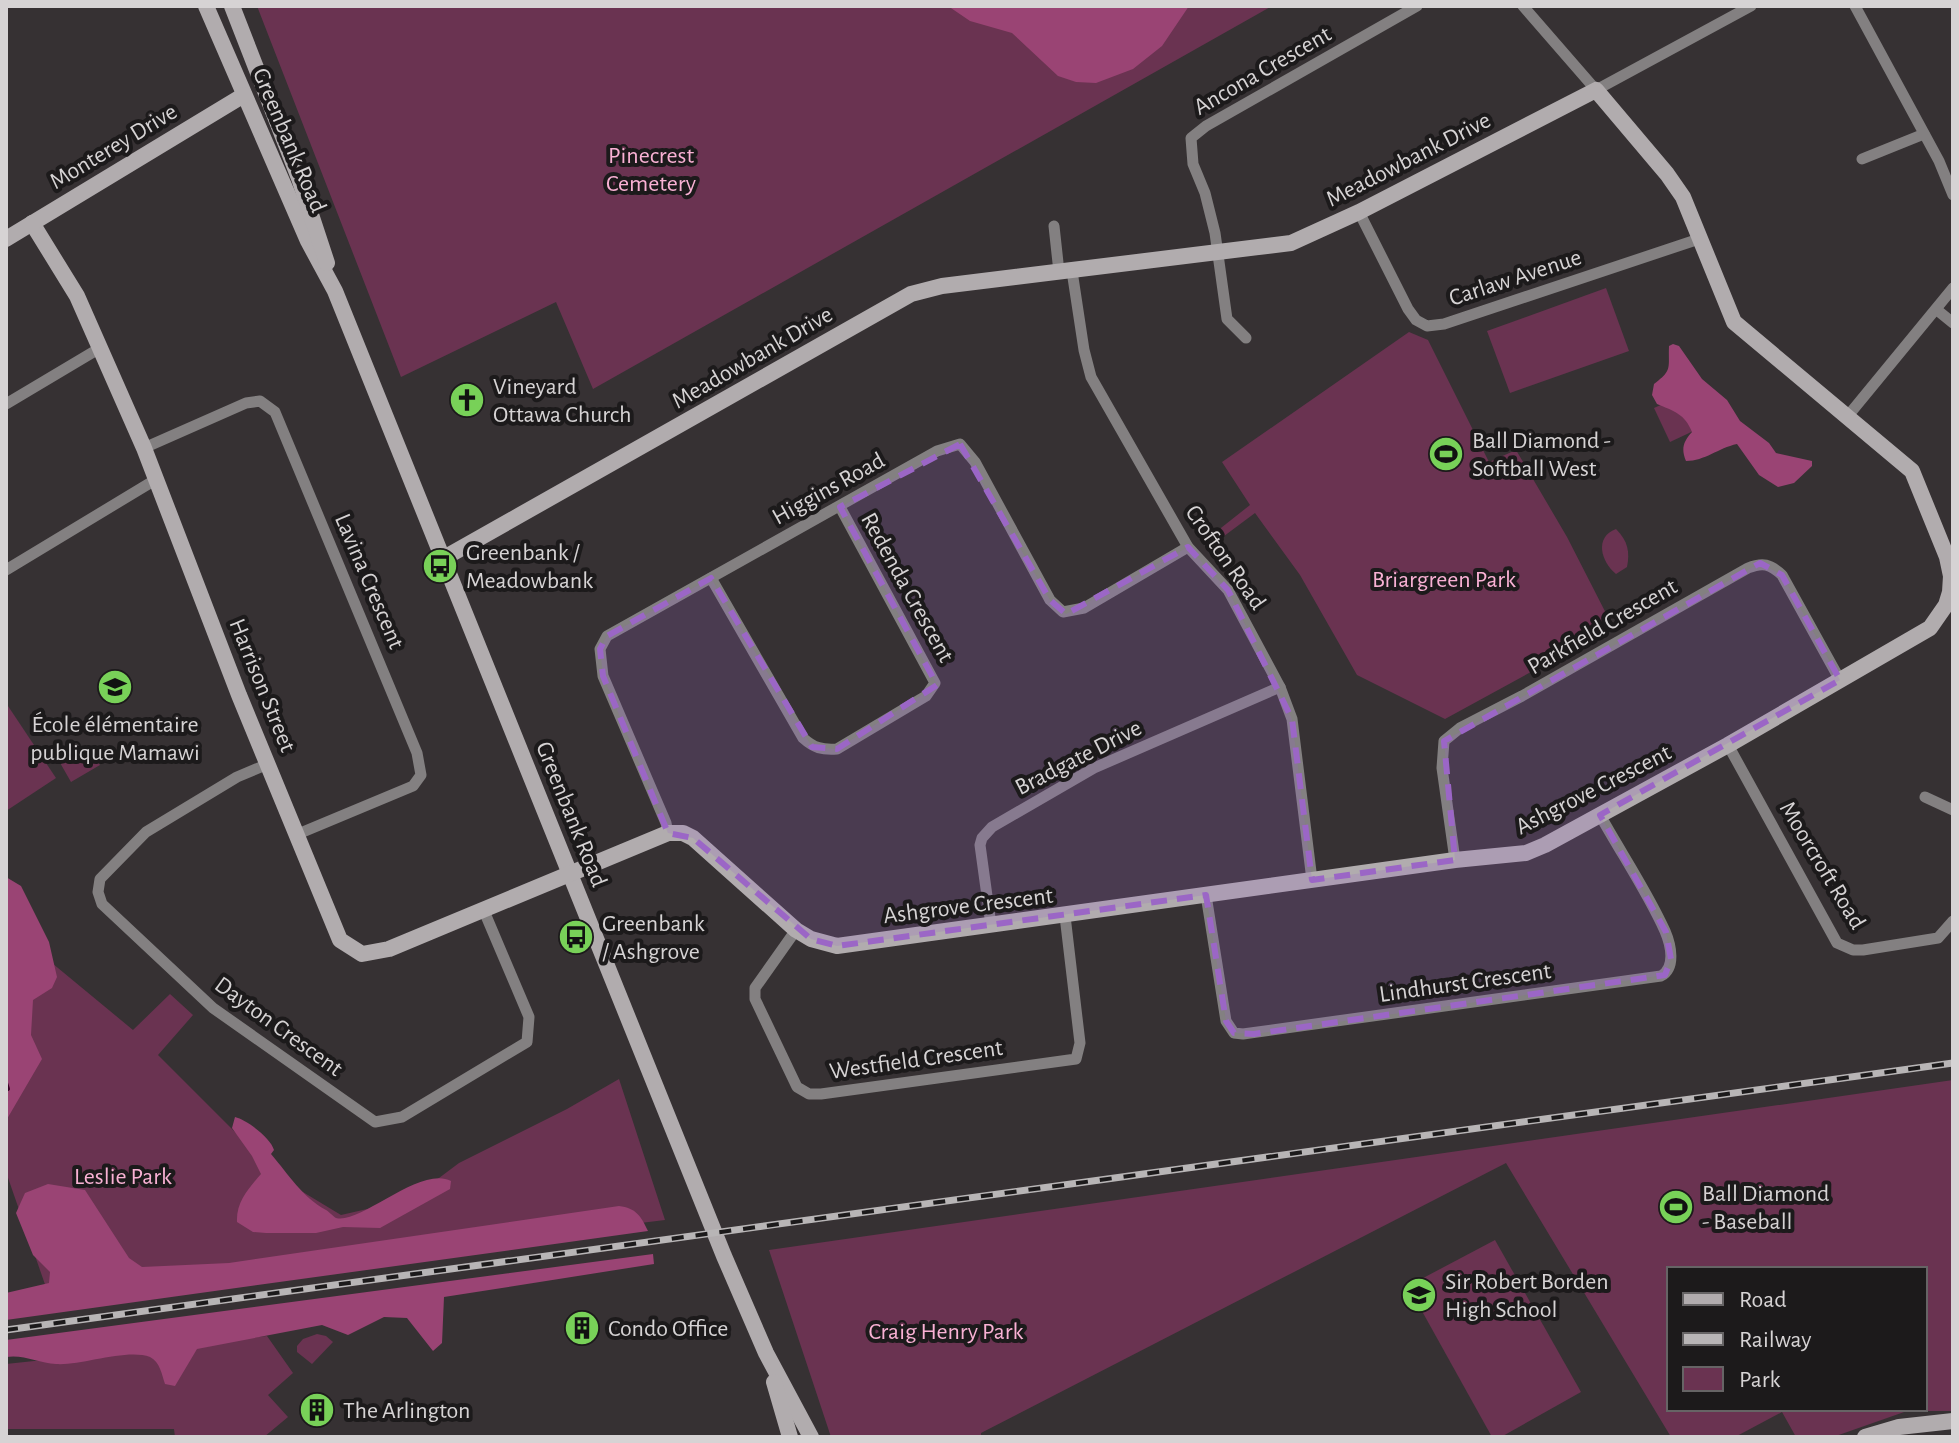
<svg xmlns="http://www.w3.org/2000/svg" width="1959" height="1443" font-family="'Alegreya Sans',sans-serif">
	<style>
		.green { fill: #6a3351; fill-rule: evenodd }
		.forest { fill: #9a4474 }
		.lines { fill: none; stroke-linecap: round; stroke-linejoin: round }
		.stream { stroke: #3b0025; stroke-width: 4 }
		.street { stroke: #838081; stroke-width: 11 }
		.secondary { stroke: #b1acae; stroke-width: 16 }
		.rail-casing { stroke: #b8b5b6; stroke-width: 7 }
		.rail { stroke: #1c1a1b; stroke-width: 4; stroke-dasharray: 12; stroke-linecap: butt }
		.marked { fill: #9b66c6; fill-opacity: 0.2; stroke: #9b66c6; stroke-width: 6; stroke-dasharray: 16 10; stroke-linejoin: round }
		.labels { text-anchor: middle; stroke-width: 8; stroke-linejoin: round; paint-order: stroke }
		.street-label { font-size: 24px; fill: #d6d3d4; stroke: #1c1a1b }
		.park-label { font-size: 24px; fill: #f9b1d4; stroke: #1c1a1b }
		.poi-label { font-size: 24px; fill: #d6d3d4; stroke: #1c1a1b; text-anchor: start }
	</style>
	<rect width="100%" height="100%" fill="#363133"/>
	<!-- green -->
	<g class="green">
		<polygon points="257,6 1272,6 593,389 556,302 401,377"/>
		<polygon points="1606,288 1629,351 1510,393 1487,331"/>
		<polygon points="1409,332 1428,340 1489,462 1516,450 1567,537 1613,627 1445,719 1357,675 1300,575 1255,513 1212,545 1207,539 1250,505 1222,462"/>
		<polygon points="1689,392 1704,426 1670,442 1654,408"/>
		<path d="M1616,529C1628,541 1630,552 1627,567L1616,574C1601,562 1594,537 1616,529Z"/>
		<polygon points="6,703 56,778 6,811"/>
		<polygon points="89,746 100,765 71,782 59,761 68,756 66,751 75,747 78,752"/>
		<polygon points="6,925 133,1030 170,994 193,1015 158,1055 283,1180 341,1215 411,1199 459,1163 567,1109 619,1079 665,1220 49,1296 6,1172"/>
		<path d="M1953,1080V1411H1907L1833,1437H1796L1782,1412L1735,1437H1671L1506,1163L981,1433V1437H831L769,1250ZM1669,1269H1925V1409H1669Z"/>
		<polygon points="1495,1240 1581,1392 1501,1437 1492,1437 1408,1286"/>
		<polygon points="317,1334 326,1336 333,1342 312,1364 297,1352 297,1346 303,1339"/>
		<polygon points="267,1336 293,1373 268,1395 288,1417 264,1437 175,1437 174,1429 6,1429 6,1364"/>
	</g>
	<!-- forest -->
	<g class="forest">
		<polygon points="948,6 1189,6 1162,46 1133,69 1096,83 1076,82 1058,76 1012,33 970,21"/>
		<path d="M1673,344L1679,346L1702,379L1727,400L1740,421L1769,443L1776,453L1812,461V466L1794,483L1778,487L1759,475L1737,444C1718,448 1705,461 1686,461C1681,449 1683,442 1692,432C1685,414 1674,411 1657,404L1652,395L1654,384C1673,370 1668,368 1669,346Z"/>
		<polygon points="6,877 21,886 49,942 57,977 52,988 33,1000 31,1035 42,1059 7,1119"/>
		<path d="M235,1117C247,1120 271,1138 274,1150L271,1154C289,1175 302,1197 326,1210C328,1211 334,1217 336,1218C360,1225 420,1165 451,1181L450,1189L380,1228L343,1227L316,1233H266L253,1232L237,1222C236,1202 249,1188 261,1174L252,1156L232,1128Z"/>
		<path d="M48,1184L85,1190L129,1258L142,1267L229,1263L619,1206C636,1208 641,1216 648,1231L6,1320V1293L49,1283L50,1272L33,1255L16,1213L25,1193Z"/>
		<path d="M653,1254L654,1264L444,1297L442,1343L433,1351L407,1318L384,1317L348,1335L322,1325L197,1349L175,1386L165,1384C162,1375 160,1362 150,1357C127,1348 80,1366 56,1364C39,1363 23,1354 6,1357V1340Z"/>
	</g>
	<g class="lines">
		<!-- stream -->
		<polyline class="stream" points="6,1083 8,1089"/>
		<!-- street -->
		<g class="street">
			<polyline points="1523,6 1596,90 1751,6"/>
			<polyline points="1855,6 1939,161 1953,195"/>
			<polyline points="1862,159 1924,134"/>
			<polyline points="1359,212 1408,309 1416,320 1427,326 1444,324 1699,239"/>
			<polyline points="1054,226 1059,272"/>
			<polyline points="1072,271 1084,350 1091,377 1188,547 1228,590 1280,687 1292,719 1312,880"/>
			<polyline points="1937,310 1953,323"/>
			<polyline points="1246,338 1227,319 1215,233 1205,193 1193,164 1191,138 1206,126 1417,6"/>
			<polyline points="6,404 100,348"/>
			<polyline points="1847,417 1953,288"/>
			<polyline points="144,448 246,403 260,401 275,412 417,753 421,775 413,786 298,834"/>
			<polyline points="6,570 155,480"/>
			<path d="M711,578L803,738C814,748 822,750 837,749L926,696L935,683L840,507"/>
			<polyline points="1728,745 1837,943 1853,950 1863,950 1938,938 1953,921"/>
			<polyline points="268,764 237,777 146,832 100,879 98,892 102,904 213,1008 375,1122 402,1117 527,1042 529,1017 484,911"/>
			<polyline points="1925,797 1953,810"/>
			<polyline points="668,833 666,823 603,676 600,649 607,636 937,451 960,444 975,462 1050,600 1063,612 1084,608 1188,547"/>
			<path d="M1455,860L1442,768L1444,741L1460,728L1522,696L1748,568C1763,562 1770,564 1782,575L1840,680"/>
			<path d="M1206,895L1226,1021L1234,1033L1243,1034L1661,976C1676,968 1671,945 1665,931C1647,891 1621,853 1600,815"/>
			<polyline points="991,925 980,845 982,838 992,827 1094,768 1280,687"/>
			<polyline points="796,930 755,988 755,999 797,1087 809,1094 821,1094 1076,1059 1080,1043 1065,916"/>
		</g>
		<!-- secondary -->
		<g class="secondary">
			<polyline points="206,6 308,241 335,291 724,1256 766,1353 811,1437"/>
			<polyline points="232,6 299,178 327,263"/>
			<polyline points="32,223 77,296 144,448 239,695 340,940 362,954 389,949 668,833 683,833 693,838 796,930 811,939 837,946 1455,860 1526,853 1545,845 1728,745 1930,628 1946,605 1950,592 1951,576 1947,557 1912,471 1734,322 1683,197 1667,174 1596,90 1359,212 1291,243 942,286 911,294 444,558"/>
			<polyline points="6,239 244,95"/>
			<polyline points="774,1382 790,1437"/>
			<polyline points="1865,1437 1899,1427 1953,1421"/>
		</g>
		<!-- rail casing -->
		<g class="rail-casing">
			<polyline id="rail" points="6,1330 1953,1063"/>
		</g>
		<!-- rail -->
		<use href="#rail" class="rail"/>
	</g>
	<!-- marked area -->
	<path class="marked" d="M960,444L1050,600L1066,614L1188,547L1228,590L1292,719L1312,880L1455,860L1444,741L1760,563L1782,575L1840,680L1600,815L1666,932L1671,959L1665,975L1254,1034L1234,1033L1226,1021L1206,895L837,946L811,939L693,838L668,833L603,676L600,649L607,636L711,578L812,747L837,749L937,685L840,507Z"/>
	<!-- icons -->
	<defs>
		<g id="church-disc" transform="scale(1.8)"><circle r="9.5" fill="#78d158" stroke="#1c1a1b"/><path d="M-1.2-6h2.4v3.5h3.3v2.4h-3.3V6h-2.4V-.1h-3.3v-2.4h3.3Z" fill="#111"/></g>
		<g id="stadium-disc" transform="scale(1.8)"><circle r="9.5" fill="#78d158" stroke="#1c1a1b"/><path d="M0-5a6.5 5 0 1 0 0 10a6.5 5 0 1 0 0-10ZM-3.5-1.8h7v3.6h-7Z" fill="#111"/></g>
		<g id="bus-disc" transform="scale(1.8)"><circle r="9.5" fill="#78d158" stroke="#1c1a1b"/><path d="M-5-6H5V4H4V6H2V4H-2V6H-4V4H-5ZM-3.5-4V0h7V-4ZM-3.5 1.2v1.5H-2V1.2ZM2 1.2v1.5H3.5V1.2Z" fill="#111"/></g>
		<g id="school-disc" transform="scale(1.8)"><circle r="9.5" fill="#78d158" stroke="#1c1a1b"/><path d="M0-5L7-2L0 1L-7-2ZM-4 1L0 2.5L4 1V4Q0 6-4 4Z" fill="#111"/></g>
		<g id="building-disc" transform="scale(1.8)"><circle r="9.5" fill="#78d158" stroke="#1c1a1b"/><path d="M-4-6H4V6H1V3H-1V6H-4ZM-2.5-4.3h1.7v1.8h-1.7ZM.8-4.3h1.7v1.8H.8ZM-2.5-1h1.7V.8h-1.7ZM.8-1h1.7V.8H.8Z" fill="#111"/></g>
	</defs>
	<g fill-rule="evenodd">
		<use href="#church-disc" x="467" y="400"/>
		<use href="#stadium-disc" x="1446" y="454"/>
		<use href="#bus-disc" x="440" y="566"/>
		<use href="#school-disc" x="115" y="687"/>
		<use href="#bus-disc" x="576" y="937"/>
		<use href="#stadium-disc" x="1676" y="1207"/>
		<use href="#school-disc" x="1419" y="1295"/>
		<use href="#building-disc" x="582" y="1328"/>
		<use href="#building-disc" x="317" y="1410"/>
	</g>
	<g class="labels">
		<!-- street labels -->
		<g class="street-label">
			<text transform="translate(1262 70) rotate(-30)" y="8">Ancona Crescent</text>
			<text transform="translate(290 140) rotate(67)" y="8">Greenbank Road</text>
			<text transform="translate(113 146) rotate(-31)" y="8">Monterey Drive</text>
			<text transform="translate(1408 159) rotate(-27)" y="8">Meadowbank Drive</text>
			<text transform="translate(1515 277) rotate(-18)" y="8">Carlaw Avenue</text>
			<text transform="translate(752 357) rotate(-30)" y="8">Meadowbank Drive</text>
			<text transform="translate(828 488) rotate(-29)" y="8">Higgins Road</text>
			<text transform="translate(1226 557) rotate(55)" y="8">Crofton Road</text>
			<text transform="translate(370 581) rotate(67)" y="8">Lavina Crescent</text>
			<text transform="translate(908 587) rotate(61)" y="8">Redenda Crescent</text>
			<text transform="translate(1602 626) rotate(-30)" y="8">Parkfield Crescent</text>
			<text transform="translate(263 685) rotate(68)" y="8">Harrison Street</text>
			<text transform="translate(1078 757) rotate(-27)" y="8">Bradgate Drive</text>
			<text transform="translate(1593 789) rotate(-27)" y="8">Ashgrove Crescent</text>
			<text transform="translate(572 814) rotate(68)" y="8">Greenbank Road</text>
			<text transform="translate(1823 865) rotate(59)" y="8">Moorcroft Road</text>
			<text transform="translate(968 905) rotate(-7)" y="8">Ashgrove Crescent</text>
			<text transform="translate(1465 982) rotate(-8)" y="8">Lindhurst Crescent</text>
			<text transform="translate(279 1026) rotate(36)" y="8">Dayton Crescent</text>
			<text transform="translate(916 1059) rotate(-8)" y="8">Westfield Crescent</text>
		</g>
		<!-- park labels -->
		<g class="park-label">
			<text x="651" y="163">Pinecrest<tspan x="651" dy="28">Cemetery</tspan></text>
			<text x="1444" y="587">Briargreen Park</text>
			<text x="123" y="1184">Leslie Park</text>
			<text x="946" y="1339">Craig Henry Park</text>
		</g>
		<!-- poi labels -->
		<g class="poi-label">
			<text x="493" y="394">Vineyard<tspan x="493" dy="28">Ottawa Church</tspan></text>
			<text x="1472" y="448">Ball Diamond -<tspan x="1472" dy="28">Softball West</tspan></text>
			<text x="466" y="560">Greenbank /<tspan x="466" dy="28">Meadowbank</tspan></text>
			<text x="115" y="732" text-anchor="middle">École élémentaire<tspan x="115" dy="28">publique Mamawi</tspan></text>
			<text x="602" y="931">Greenbank<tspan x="602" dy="28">/ Ashgrove</tspan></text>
			<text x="1702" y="1201">Ball Diamond<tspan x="1702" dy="28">- Baseball</tspan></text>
			<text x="1445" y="1289">Sir Robert Borden<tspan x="1445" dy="28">High School</tspan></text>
			<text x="608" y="1336">Condo Office</text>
			<text x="343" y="1418">The Arlington</text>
		</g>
	</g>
	<!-- border -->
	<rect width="1959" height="1443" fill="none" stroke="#d6d3d4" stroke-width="16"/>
	<!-- legend -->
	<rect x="1667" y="1267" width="260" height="144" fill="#1c1a1b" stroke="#666465" stroke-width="2"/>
	<rect x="1683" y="1293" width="40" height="12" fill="#b1acae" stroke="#666465" stroke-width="2"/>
	<text x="1739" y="1307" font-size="24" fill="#d6d3d4">Road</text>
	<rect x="1683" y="1333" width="40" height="12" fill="#b8b5b6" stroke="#666465" stroke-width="2"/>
	<text x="1739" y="1347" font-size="24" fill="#d6d3d4">Railway</text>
	<rect x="1683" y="1367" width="40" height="24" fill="#6a3351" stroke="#666465" stroke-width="2"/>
	<text x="1739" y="1387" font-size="24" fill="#d6d3d4">Park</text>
</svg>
